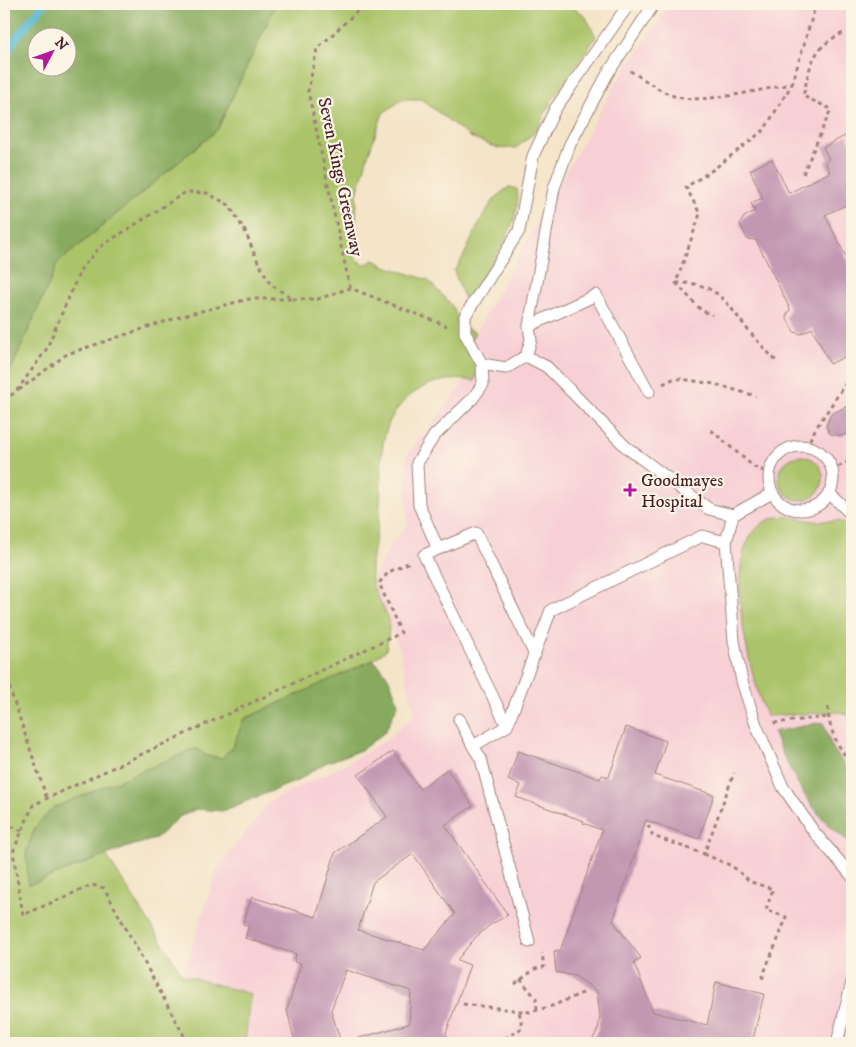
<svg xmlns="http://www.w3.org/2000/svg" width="856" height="1047" font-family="'IM FELL DW Pica',serif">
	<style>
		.built { fill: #f7cfd5 }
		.green { fill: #abc46a; stroke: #7a724a }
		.forest { fill: #88aa5e; stroke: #696444; fill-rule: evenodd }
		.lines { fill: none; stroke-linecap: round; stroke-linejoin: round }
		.stream { stroke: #55b8d3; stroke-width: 8 }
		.building { fill: #c297b2; fill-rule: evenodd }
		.lane-casing { stroke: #9f827a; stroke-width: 13 }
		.path { stroke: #9f827a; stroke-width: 3; stroke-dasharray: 4 4; stroke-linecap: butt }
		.lane { stroke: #fff; stroke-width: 11 }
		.poi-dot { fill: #b5179e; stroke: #fcf5e5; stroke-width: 2 }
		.labels { text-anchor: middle; stroke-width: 4.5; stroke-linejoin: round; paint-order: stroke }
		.street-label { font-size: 18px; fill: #4a1f2b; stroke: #fcf5e5 }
		.poi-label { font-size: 18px; fill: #4a1f2b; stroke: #fcf5e5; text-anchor: start }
	</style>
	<rect width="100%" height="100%" fill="#fcf5e5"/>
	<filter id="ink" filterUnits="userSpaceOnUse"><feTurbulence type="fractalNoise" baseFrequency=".02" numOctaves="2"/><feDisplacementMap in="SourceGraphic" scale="10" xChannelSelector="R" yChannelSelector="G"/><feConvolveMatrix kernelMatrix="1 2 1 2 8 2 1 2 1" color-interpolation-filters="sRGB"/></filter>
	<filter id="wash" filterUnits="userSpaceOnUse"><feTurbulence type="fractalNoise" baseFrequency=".0096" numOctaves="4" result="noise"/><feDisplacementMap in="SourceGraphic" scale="20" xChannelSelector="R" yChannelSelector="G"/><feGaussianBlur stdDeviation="1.12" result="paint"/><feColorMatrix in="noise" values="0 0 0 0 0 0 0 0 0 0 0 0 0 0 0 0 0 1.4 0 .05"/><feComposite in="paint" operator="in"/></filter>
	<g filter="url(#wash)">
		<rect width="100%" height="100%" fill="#f4e4c8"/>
		<!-- built -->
		<polygon class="built" points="670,4 852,4 852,1043 245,1043 250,994 183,975 217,869 270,801 349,762 387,740 415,714 400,651 372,582 387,551 407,524 407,455 466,380 475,381 477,364 466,349 616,83"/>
		<!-- green -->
		<g class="green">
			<path d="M276,4H569L586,17L596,37L551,102L536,131L516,148H497L470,137L421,99H403L383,113L368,155L357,195L355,258L364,265L374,260L385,266L428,280L453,307L457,317L456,325L475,332L466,349L477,364L475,381C454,378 435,379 417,391C370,421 385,469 379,516C377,539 368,557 372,581C374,596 389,611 389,627C389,634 387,642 386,650L373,660L244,719L233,746L222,758L207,756L35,827L26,853L29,885L106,855L183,975L250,994L245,1043H4V378L10,372L58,263L217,130Z"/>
			<path d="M510,187L517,189C524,223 485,273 465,300L454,271C472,248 483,199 510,187Z"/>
			<circle cx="801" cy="478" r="22"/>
			<path d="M785,516L813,521H839L852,528V716L840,712L766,716C749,671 708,521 785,516Z"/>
		</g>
		<!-- forest -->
		<g class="forest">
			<path d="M4,4H276L217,130L58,263L10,372L4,378ZM38,38H68V68H38Z"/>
			<path d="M373,660C389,673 392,685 398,704L385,732L361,750L325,763L297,781L222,811L196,809L179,817L155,839L128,847L28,885L26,853L35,827L53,808L196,748L207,756L222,758L233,746L244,719Z"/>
			<path d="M823,722L832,747L852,776V843C811,818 792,775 773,732Z"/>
		</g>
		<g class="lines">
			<!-- stream -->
			<polyline class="stream" points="4,57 16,38 44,4"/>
		</g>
		<g id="blocks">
			<!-- building -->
			<g class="building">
				<polygon points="847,135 852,146 852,202 825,215 852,269 852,353 830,364 812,328 801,334 794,332 786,317 790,309 756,240 747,239 740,224 744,217 755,211 751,203 763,198 750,170 772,159 789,193 830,172 825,162 829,159 823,147"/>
				<polygon points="852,404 852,431 842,436 830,434 826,426 831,414"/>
				<polygon points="626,727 666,741 655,775 714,795 699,839 646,820 613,921 641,958 634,963 653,1012 707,1025 716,982 764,994 752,1043 591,1043 598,1029 600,1017 597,991 575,976 556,972 554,951 560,951 602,830 583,823 584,821 516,797 521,785 508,780 518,751 600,779 602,775 609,777"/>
				<path d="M393,751L420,789L447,769L473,806L445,825L508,915L490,925L475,938L457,960L470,965L446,1033L449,1043H360L359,1038L409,1024L411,991L346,970L331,1010L341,1043H295L287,1010L301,964L294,962L296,954L245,938L249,926L243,924L252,897L316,917L335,853L387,817L358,775ZM413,854L455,914L424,950L358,930L373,882Z"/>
			</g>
		</g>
	</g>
	<g filter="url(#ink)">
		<use href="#blocks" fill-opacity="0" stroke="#9f827a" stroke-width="1"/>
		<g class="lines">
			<!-- lane casing -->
			<g class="lane-casing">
				<g id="lane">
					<polyline points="529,326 596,295 649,392"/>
					<polyline points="526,356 547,367 626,447 709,509 733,515"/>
					<polyline points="482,364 506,368 526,356 531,340 529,326 554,188 570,144 608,73 654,4"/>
					<circle cx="801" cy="478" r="32"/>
					<polyline points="772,493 733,515 726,542 734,641 742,681 756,725 783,787 814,832 852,876"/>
					<polyline points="829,493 852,515"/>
					<polyline points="438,549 419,505 417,463 434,436 473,398 483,384 482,364 465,333 465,316 519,231 533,156 555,109 629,4"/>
					<polyline points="535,655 476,533 424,555 507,726 551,610 702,536 726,542"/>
					<polyline points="459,719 473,746"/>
					<polyline points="507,726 473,746 481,759 529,942"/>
					<polyline points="837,1043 852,982"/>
				</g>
			</g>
			<!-- path -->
			<g class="path">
				<path d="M630,71C645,79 657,90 674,96C701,105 762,89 792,84L764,130L714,169L686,187L700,214L676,283L701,310L712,315"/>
				<polyline points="792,84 816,4"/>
				<path d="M803,174L831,109L803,96C811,64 811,48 843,33"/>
				<path d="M676,283C715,282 724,299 745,326C754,338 766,350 776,361"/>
				<polyline points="350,288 308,91 317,49 365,4"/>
				<polyline points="663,384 675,378 714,384 756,396"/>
				<polyline points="19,390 67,354 182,316 249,299 292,299"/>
				<polyline points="4,400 16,392 46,350 81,269 100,247 186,192 207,193 229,205 245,231 256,258 271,285 294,299 318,299 350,288 447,326"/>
				<polyline points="711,430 754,467 769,473"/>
				<polyline points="806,447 816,428 852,374"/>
				<polyline points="831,470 852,460"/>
				<polyline points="4,672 47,799"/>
				<path d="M828,707C828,731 839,747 852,766"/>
				<polyline points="774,723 828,717"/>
				<polyline points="4,823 22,831"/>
				<polyline points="648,825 653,836 704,854 734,773"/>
				<path d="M704,854L732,866L751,882L773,889L766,910L786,917C780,939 768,958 762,980"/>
				<polyline points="520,979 536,998 537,1010"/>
				<polyline points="515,984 535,969 544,967 542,953"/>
				<polyline points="463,1004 530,1012 552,1006 585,992"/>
				<polyline points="188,1043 104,888 92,885 23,915 13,852 33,805 401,633 379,583 389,572 410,562"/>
				<polyline points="498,1043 522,1028 519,1010"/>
			</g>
			<!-- lane -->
			<use href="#lane" class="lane"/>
		</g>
	</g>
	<!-- markers -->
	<path class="poi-dot" d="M627.5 482.5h5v5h5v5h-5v5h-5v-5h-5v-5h5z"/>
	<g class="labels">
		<!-- street labels -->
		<g class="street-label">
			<text transform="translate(341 177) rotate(78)" y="6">Seven Kings Greenway</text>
		</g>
		<!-- poi labels -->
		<g class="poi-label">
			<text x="641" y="486">Goodmayes<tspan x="641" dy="21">Hospital</tspan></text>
		</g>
	</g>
	<!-- margin -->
	<rect width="856" height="1047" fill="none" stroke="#fcf5e5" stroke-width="20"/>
	<!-- north arrow -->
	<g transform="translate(52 52) rotate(49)"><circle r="24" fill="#fcf5e5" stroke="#b59f9b"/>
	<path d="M0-4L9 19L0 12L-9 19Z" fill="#b5179e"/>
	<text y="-8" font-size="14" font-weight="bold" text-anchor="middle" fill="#4a1f2b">N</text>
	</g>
</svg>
